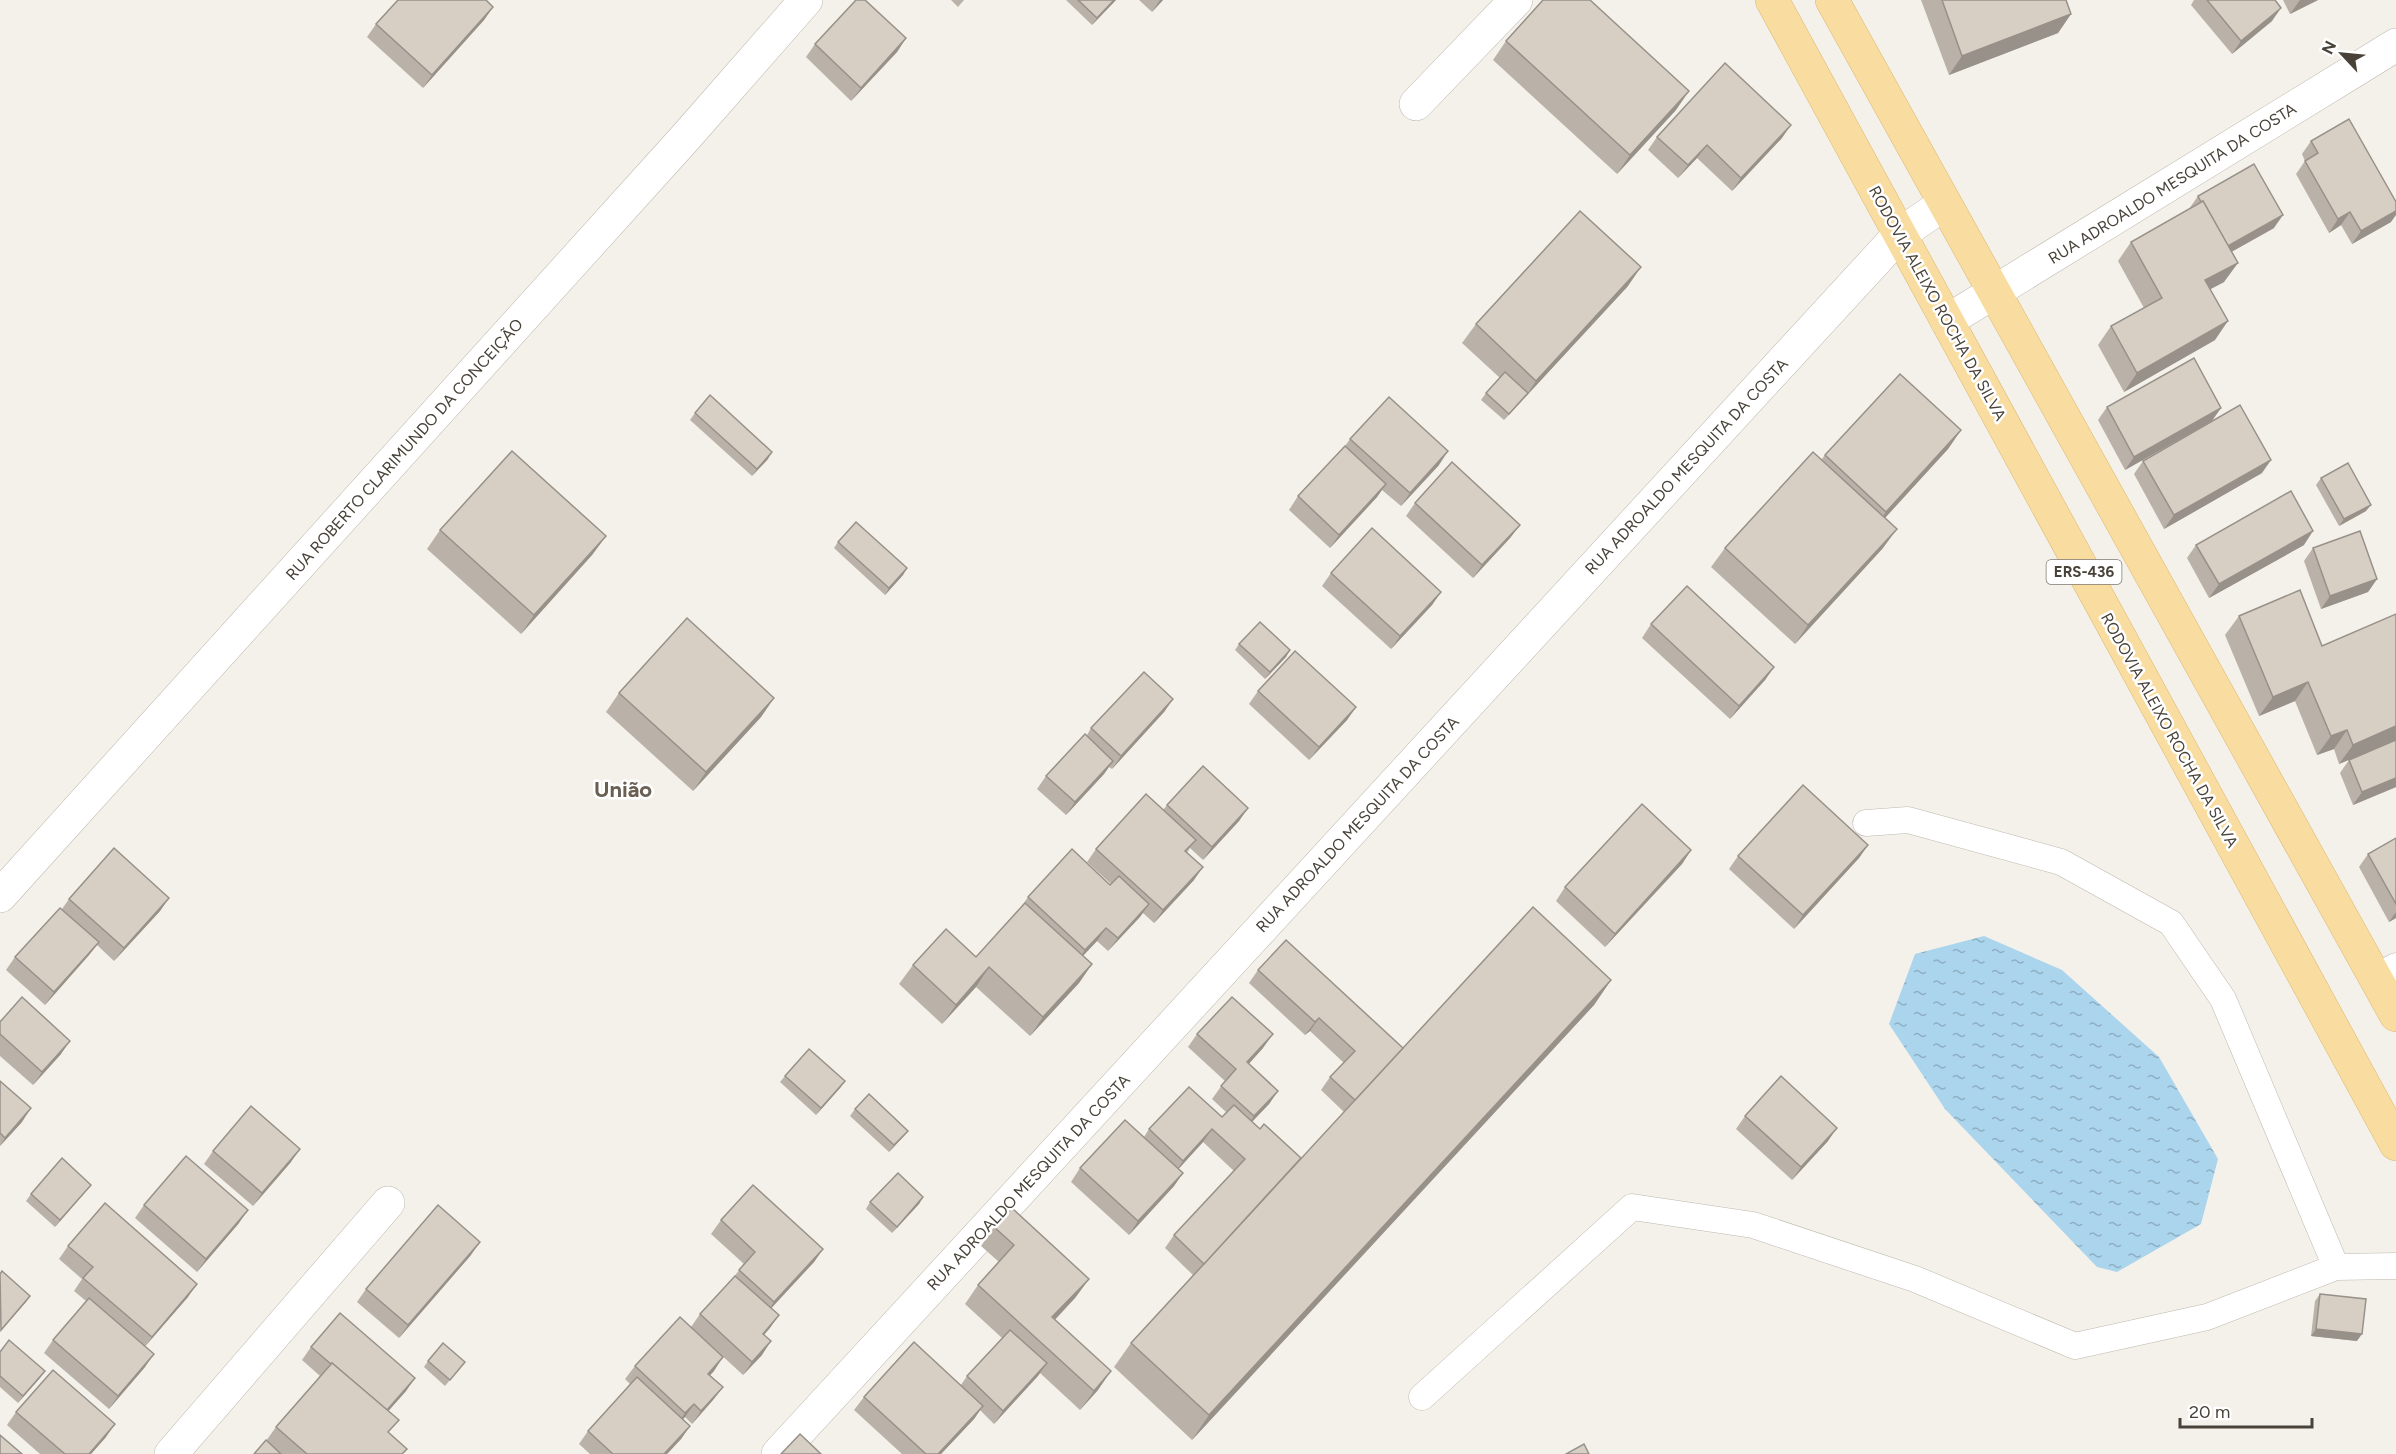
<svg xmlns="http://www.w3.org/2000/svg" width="2396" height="1454" font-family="Figtree,sans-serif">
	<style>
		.water { fill: url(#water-ripples) }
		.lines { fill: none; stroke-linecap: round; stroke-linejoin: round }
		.lane-casing { stroke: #bfb8ad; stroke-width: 27 }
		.street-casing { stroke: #bfb8ad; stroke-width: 34 }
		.primary-casing { stroke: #ddb870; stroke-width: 34 }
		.lane { stroke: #fff; stroke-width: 26 }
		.street { stroke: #fff; stroke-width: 33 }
		.primary { stroke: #f8dca0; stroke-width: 33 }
		.wall { fill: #bab2a9 }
		.shaded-wall { fill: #979189 }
		.building { fill: #d8cfc4; stroke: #979189; stroke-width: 1.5 }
		.labels { text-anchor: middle; stroke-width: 5; stroke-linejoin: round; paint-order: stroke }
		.shield { fill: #fff; stroke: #7f7b74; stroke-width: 1.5 }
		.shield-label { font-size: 15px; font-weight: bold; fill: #484239 }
		.street-label { font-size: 16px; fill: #484239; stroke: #fff }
		.district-label { font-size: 22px; font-weight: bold; fill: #6a5f51; stroke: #fff }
	</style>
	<defs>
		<pattern id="water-ripples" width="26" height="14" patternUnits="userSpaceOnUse" patternTransform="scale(1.5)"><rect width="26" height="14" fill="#abd4ed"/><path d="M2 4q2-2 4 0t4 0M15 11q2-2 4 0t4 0" fill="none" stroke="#8daec1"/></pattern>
	</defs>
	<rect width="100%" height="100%" fill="#f4f1eb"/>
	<!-- water -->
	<polygon class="water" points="1984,936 2062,970 2159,1057 2218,1159 2201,1224 2117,1272 2097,1267 1945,1109 1889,1024 1915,954"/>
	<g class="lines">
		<!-- lane casing -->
		<g class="lane-casing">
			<g id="lane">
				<polyline points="1866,823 1908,820 2061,862 2171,923 2223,999 2336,1267"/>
				<polyline points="2375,977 2396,966"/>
				<polyline points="1422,1397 1632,1207 1753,1225 1915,1279 2075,1346 2207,1317 2336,1267 2396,1266"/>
			</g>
		</g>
		<!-- street casing -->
		<g class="street-casing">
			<g id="street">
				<polyline points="1416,104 1516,0"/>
				<polyline points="1947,321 2396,45"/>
				<polyline points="0,896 685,138 806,0"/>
				<polyline points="171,1454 388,1203"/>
				<polyline points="778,1454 1900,234 1944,204"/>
			</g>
		</g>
		<!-- primary casing -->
		<g class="primary-casing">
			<g id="primary">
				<polyline points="1772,0 2396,1144"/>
				<polyline points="1832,0 2396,1015"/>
			</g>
		</g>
		<!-- lane -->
		<use href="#lane" class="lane"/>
		<!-- street -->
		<use href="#street" class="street"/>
		<!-- primary -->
		<use href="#primary" class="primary"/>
	</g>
	<!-- wall -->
	<g class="wall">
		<polygon points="951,0 964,0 958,7"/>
		<polygon points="1066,0 1116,0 1092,25"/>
		<polygon points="1139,0 1163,0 1152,12"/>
		<polygon points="1921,0 2066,0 2071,14 2058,33 1949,75"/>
		<polygon points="2194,0 2275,0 2272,21 2232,54 2191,5"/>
		<polygon points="2283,0 2318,0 2290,14"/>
		<polygon points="493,7 484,20 423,88 367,37 376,24"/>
		<polygon points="906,38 897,52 851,101 806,57 815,44"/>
		<polygon points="1506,41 1676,110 1617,174 1493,60"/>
		<polygon points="1657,137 1782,138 1732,191 1697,158 1678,178 1648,150"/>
		<polygon points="2311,141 2391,222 2352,244 2341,225 2329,233 2296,174 2305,161 2302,154"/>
		<polygon points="2198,196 2274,228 2231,252 2224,282 2210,289 2215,340 2124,392 2098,345 2111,326 2144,308 2118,261 2131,242 2189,209"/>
		<polygon points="1628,286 1504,420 1481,400 1486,393 1500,378 1462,343 1476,324"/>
		<polygon points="2107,407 2212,421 2125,470 2098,420"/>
		<polygon points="695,413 768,459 752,476 690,420"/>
		<polygon points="1961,430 1948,449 1885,518 1883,548 1795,644 1711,567 1725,548 1821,460 1825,455"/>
		<polygon points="1350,439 1439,465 1401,506 1382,490 1377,497 1330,548 1289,510 1298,496 1345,446"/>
		<polygon points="2143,461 2262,473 2164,529 2134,474"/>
		<polygon points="2321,478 2366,511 2339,526 2316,485"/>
		<polygon points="1415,503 1520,525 1510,538 1473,578 1406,516"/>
		<polygon points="440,530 606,536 592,555 521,634 427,549"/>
		<polygon points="838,542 907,568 903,575 885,595 834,548"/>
		<polygon points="2196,545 2304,545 2209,598 2187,558"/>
		<polygon points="2313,548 2377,579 2368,592 2321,609 2304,561"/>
		<polygon points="1331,573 1441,592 1432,605 1391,649 1322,586"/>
		<polygon points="2239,616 2322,646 2396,740 2339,764 2334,749 2317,755 2295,701 2259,716 2225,635"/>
		<polygon points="1651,624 1774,667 1765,680 1730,719 1642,638"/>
		<polygon points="1239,644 1290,650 1286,657 1265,679 1235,650"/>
		<polygon points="1258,691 1356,707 1347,720 1309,760 1249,704"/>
		<polygon points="619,693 774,698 761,717 693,791 606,712"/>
		<polygon points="1173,699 1164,712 1112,769 1109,767 1104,774 1066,815 1037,789 1046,776 1087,735 1091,728"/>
		<polygon points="2349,760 2396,787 2353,805 2340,773"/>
		<polygon points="1167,805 1248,808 1239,821 1203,860 1190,848 1187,853 1194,880 1154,923 1143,913 1108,951 1097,941 1083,956 1092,964 1079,983 1030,1036 976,987 942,1024 899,984 913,965 976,957 1019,910 1028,897 1110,885 1111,884 1087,862 1096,849 1163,810"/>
		<polygon points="2396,838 2396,918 2389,922 2359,867 2368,854"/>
		<polygon points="1868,845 1859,858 1794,929 1729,869 1738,856"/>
		<polygon points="1691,850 1682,864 1605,947 1556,901 1565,887"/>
		<polygon points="169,898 160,911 114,961 97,945 89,955 45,1005 6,970 15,957 62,909 69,899"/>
		<polygon points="1258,970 1403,1048 1611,980 1594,1005 1192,1440 1114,1367 1131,1343 1193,1275 1165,1248 1174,1235 1234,1171 1203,1142 1178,1169 1183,1173 1174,1186 1129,1235 1071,1182 1080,1168 1144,1137 1149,1129 1222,1117 1226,1112 1212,1099 1225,1081 1188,1047 1197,1034 1263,1048 1248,1064 1278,1091 1269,1104 1252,1122 1260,1129 1301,1158 1344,1112 1321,1090 1330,1077 1344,1063 1310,1031 1305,1035 1249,983"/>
		<polygon points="0,1022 61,1054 33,1085 0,1056"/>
		<polygon points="785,1076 845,1081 840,1088 816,1115 780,1082"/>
		<polygon points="0,1081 22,1122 0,1146"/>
		<polygon points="855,1109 903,1137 889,1152 850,1116"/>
		<polygon points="1745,1116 1828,1141 1792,1180 1736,1129"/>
		<polygon points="213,1151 291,1162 253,1206 204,1164"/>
		<polygon points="91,1185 86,1191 55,1227 26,1201 31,1194"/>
		<polygon points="923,1197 919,1204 892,1233 866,1209 870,1202"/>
		<polygon points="144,1205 239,1223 197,1272 135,1218"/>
		<polygon points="721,1220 823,1249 814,1262 771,1308 779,1315 764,1335 762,1355 743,1375 691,1327 700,1314 733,1278 744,1264 711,1234"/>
		<polygon points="994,1227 1089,1279 1075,1298 1055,1320 1098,1390 1080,1410 1040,1373 994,1424 980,1410 974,1419 941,1454 902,1454 854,1410 864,1397 961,1385 967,1376 1002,1338 965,1304 978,1285 999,1262 981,1246"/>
		<polygon points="68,1246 188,1297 145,1346 145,1367 109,1409 44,1353 53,1340 86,1301 74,1291 82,1279 59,1259"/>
		<polygon points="471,1255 399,1338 357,1302 366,1289"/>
		<polygon points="2320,1294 2357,1341 2311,1336 2315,1301"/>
		<polygon points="311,1347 415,1378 406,1391 388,1411 389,1433 403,1454 254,1454 266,1441 276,1427 320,1376 302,1360"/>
		<polygon points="0,1352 45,1371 18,1403 0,1387"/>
		<polygon points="428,1361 465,1362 445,1386 424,1367"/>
		<polygon points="635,1366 714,1371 710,1375 723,1387 713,1400 692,1424 685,1417 683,1419 690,1426 681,1439 667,1454 590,1454 579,1444 588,1431 630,1384 625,1379"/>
		<polygon points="16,1412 106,1437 91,1454 40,1454 7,1425"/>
	</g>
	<!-- shaded-wall -->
	<g class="shaded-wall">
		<polygon points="1114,0 1116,0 1092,25 1097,18"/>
		<polygon points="1160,0 1163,0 1152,12"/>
		<polygon points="2300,0 2318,0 2290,14"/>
		<polygon points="493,7 484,20 423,88 432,75"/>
		<polygon points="2281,8 2272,21 2232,54 2241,41"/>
		<polygon points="2071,14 2058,33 1949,75 1962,56"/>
		<polygon points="906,38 897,52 851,101 861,88"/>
		<polygon points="1689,91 1676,110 1617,174 1630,155"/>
		<polygon points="1791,125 1782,138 1732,191 1741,178"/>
		<polygon points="1707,145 1697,158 1678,178 1688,165"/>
		<polygon points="2396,211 2396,215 2391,222 2352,244 2361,231"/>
		<polygon points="2350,212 2341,225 2329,233 2338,219"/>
		<polygon points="2283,215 2274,228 2217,260 2226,246"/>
		<polygon points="2238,263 2224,282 2192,299 2205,280"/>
		<polygon points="1641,267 1628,286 1504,420 1509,414 1528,393 1536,381"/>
		<polygon points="2228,321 2215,340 2124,392 2137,373"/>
		<polygon points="2221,408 2212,421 2125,470 2134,457"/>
		<polygon points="1961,430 1948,449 1873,531 1886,512"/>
		<polygon points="1448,451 1439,465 1401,506 1410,493"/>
		<polygon points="772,452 768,459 752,476 757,469"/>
		<polygon points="2271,460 2262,473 2164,529 2174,515"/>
		<polygon points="1386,484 1377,497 1330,548 1339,535"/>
		<polygon points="2371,505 2366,511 2339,526 2344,519"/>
		<polygon points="1520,525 1510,538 1473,578 1482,565"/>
		<polygon points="1897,529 1883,548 1795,644 1808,625"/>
		<polygon points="2313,531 2304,545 2209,598 2219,584"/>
		<polygon points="606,536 592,555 521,634 534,615"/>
		<polygon points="907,568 903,575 885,595 889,588"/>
		<polygon points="2377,579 2368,592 2321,609 2330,596"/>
		<polygon points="1441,592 1432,605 1391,649 1400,636"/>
		<polygon points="1290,650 1286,657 1265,679 1270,672"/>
		<polygon points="1774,667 1765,680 1730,719 1739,706"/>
		<polygon points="2308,682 2295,701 2259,716 2273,697"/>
		<polygon points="774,698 761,717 693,791 706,772"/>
		<polygon points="1173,699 1164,712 1112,769 1121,756"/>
		<polygon points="1356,707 1347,720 1309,760 1319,747"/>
		<polygon points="2396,726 2396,740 2339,764 2353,745"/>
		<polygon points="2347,730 2334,749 2317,755 2331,736"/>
		<polygon points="1113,761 1104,774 1066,815 1075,802"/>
		<polygon points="2396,778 2396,787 2353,805 2362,792"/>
		<polygon points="1248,808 1239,821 1203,860 1212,847"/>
		<polygon points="1868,845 1859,858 1794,929 1803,915"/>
		<polygon points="1691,850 1682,864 1605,947 1615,934"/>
		<polygon points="1203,867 1194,880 1154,923 1163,910"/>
		<polygon points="169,898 160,911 114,961 124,948"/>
		<polygon points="1149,904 1140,917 1108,951 1118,938"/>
		<polygon points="2396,912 2396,918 2389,922"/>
		<polygon points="1106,928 1097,941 1076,963 1085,950"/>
		<polygon points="99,942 89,955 45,1005 54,992"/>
		<polygon points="1092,964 1079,983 1030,1036 1043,1017"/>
		<polygon points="989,967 976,987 942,1024 956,1005"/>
		<polygon points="1611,980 1594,1005 1192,1440 1209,1415"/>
		<polygon points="1319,1018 1310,1031 1305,1035 1315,1022"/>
		<polygon points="1273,1034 1263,1048 1238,1076 1247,1062"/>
		<polygon points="70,1041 61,1054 33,1085 42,1072"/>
		<polygon points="845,1081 840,1088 816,1115 821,1108"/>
		<polygon points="1278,1091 1269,1104 1245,1129 1254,1116"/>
		<polygon points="31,1108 22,1122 0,1146 5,1138"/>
		<polygon points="1837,1128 1828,1141 1792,1180 1801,1167"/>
		<polygon points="1212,1129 1203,1142 1174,1174 1183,1161"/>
		<polygon points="908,1131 903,1137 889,1152 894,1145"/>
		<polygon points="300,1149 291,1162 253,1206 262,1193"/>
		<polygon points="1183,1173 1174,1186 1129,1235 1138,1221"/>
		<polygon points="91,1185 86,1191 55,1227 60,1220"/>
		<polygon points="923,1197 919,1204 892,1233 897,1227"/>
		<polygon points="248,1210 239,1223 197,1272 206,1259"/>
		<polygon points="480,1242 471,1255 399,1338 408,1325"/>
		<polygon points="823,1249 814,1262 765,1315 774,1302"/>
		<polygon points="1089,1279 1075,1298 1039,1336 1052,1317"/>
		<polygon points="197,1284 188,1297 142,1350 152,1337"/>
		<polygon points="30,1296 26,1302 0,1332 1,1330"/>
		<polygon points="779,1315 770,1328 753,1347 763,1334"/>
		<polygon points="2316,1329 2362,1334 2357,1341 2311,1336"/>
		<polygon points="771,1341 762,1355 743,1375 752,1362"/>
		<polygon points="154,1354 145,1367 109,1409 118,1396"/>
		<polygon points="723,1357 714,1371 699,1387 708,1374"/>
		<polygon points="1047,1363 1038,1376 994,1424 1003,1411"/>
		<polygon points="45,1371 40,1378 18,1403 23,1396"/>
		<polygon points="1111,1371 1098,1390 1080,1410 1094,1391"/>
		<polygon points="415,1378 406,1391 377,1424 386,1411"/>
		<polygon points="723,1387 713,1400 692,1424 701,1411"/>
		<polygon points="694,1404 685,1417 676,1426 685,1413"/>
		<polygon points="983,1406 974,1419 941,1454 938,1454"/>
		<polygon points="115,1424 106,1437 91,1454 89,1454"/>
		<polygon points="690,1426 681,1439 667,1454 664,1454"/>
	</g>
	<!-- building -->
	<g class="building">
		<polygon points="398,0 486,0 493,7 432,75 376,24"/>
		<polygon points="856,0 865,0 906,38 861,88 815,44"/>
		<polygon points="1078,0 1114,0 1097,18"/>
		<polygon points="1543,0 1590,0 1689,91 1630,155 1506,41"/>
		<polygon points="1942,0 2066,0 2071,14 1962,56"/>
		<polygon points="2207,0 2275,0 2281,8 2241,41"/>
		<polygon points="1725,63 1791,125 1741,178 1707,145 1688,165 1657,137"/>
		<polygon points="2349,119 2396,202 2396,211 2361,231 2350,212 2338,219 2305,161 2318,153 2311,141"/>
		<polygon points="2254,164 2283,215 2228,246 2203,201 2201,202 2198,196"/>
		<polygon points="2203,201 2238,263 2205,280 2228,321 2137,373 2111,326 2162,298 2131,242"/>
		<polygon points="1580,211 1641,267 1536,381 1476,324"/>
		<polygon points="2194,358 2221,408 2134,457 2107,407"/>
		<polygon points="1505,372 1528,393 1509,414 1486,393"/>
		<polygon points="1900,374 1961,430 1886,512 1825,455"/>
		<polygon points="710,395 772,452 757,469 695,413"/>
		<polygon points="1389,397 1448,451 1410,493 1350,439"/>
		<polygon points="2240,405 2271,460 2174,515 2143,461"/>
		<polygon points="1345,446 1386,484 1339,535 1298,496"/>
		<polygon points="512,451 606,536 534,615 440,530"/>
		<polygon points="1813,452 1897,529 1808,625 1725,548"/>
		<polygon points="1452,462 1520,525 1482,565 1415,503"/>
		<polygon points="2348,463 2371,505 2344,519 2321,478"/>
		<polygon points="2291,491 2313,531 2219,584 2196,545"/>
		<polygon points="856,522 907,568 889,588 838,542"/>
		<polygon points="1372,528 1441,592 1400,636 1331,573"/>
		<polygon points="2360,531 2377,579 2330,596 2313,548"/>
		<polygon points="1687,586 1774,667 1739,706 1651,624"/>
		<polygon points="2300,590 2322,646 2396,614 2396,726 2353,745 2347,730 2331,736 2308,682 2273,697 2239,616"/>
		<polygon points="687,618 774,698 706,772 619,693"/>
		<polygon points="1260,622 1290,650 1270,672 1239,644"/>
		<polygon points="1295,651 1356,707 1319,747 1258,691"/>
		<polygon points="1144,672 1173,699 1121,756 1091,728"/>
		<polygon points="1085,734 1113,761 1075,802 1046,776"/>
		<polygon points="2396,740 2396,778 2362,792 2349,760"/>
		<polygon points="1203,766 1248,808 1212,847 1167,805"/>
		<polygon points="1803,785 1868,845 1803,915 1738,856"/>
		<polygon points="1146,794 1196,840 1185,851 1203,867 1163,910 1096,849"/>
		<polygon points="1642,804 1691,850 1615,934 1565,887"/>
		<polygon points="2396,838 2396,904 2368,854"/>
		<polygon points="114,848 169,898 124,948 69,899"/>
		<polygon points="1072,849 1110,885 1119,876 1149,904 1118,938 1106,928 1085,950 1028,897"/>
		<polygon points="1025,903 1092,964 1043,1017 989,967 956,1005 913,965 946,929 976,957"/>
		<polygon points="1533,907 1611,980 1209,1415 1131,1343"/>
		<polygon points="60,908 99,942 54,992 15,957"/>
		<polygon points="1286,940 1403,1048 1355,1100 1330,1077 1355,1051 1319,1018 1315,1022 1258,970"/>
		<polygon points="22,997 70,1041 42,1072 0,1034 0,1022"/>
		<polygon points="1232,997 1273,1034 1247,1062 1278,1091 1254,1116 1221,1086 1236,1069 1197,1034"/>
		<polygon points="809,1049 845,1081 821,1108 785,1076"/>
		<polygon points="1781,1076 1837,1128 1801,1167 1745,1116"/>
		<polygon points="0,1081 31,1108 5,1138 0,1133"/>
		<polygon points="1189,1087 1222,1117 1234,1105 1260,1129 1264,1124 1301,1158 1204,1264 1174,1235 1245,1159 1212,1129 1183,1161 1149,1129"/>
		<polygon points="869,1094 908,1131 894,1145 855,1109"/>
		<polygon points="251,1106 300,1149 262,1193 213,1151"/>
		<polygon points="1125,1120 1183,1173 1138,1221 1080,1168"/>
		<polygon points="186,1156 248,1210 206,1259 144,1205"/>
		<polygon points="62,1158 91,1185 60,1220 31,1194"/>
		<polygon points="898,1173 923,1197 897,1227 870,1202"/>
		<polygon points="753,1185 823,1249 774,1302 739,1270 755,1252 721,1220"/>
		<polygon points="105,1203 197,1284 152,1337 83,1278 93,1267 68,1246"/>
		<polygon points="438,1205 480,1242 408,1325 366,1289"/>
		<polygon points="1012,1208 1089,1279 1052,1317 1111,1371 1094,1391 978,1285 1014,1245 994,1227"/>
		<polygon points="2,1271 30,1296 1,1330 0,1274"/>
		<polygon points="735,1276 779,1315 763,1334 771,1341 752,1362 700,1314"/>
		<polygon points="2320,1294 2366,1299 2362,1334 2316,1329"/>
		<polygon points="89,1298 154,1354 118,1396 53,1340"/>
		<polygon points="340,1313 415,1378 387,1410 332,1363 331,1364 311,1347"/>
		<polygon points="680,1317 723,1357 708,1374 723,1387 701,1411 694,1404 685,1413 635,1366"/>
		<polygon points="1010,1330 1047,1363 1003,1411 967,1376"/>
		<polygon points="9,1340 45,1371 23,1396 0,1376 0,1352"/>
		<polygon points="914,1342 983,1406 938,1454 926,1454 864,1397"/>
		<polygon points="443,1343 465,1362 450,1380 428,1361"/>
		<polygon points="332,1363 399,1420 388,1432 407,1449 402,1454 307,1454 276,1427"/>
		<polygon points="53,1370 115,1424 89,1454 65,1454 16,1412"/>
		<polygon points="637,1377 690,1426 664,1454 613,1454 588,1431"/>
		<polygon points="800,1434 821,1454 781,1454"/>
		<polygon points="0,1435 22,1454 0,1454"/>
		<polygon points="266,1440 281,1454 254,1454"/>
		<polygon points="1584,1444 1589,1454 1566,1454"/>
	</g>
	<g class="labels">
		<!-- shield labels -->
		<rect class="shield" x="2046.5" y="560" width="75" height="24" rx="4.5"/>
		<g class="shield-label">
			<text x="2084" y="577">ERS-436</text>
		</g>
		<!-- street labels -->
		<g class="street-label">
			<text transform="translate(2172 183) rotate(-32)" y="6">RUA ADROALDO MESQUITA DA COSTA</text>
			<text transform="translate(1938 303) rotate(61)" y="6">RODOVIA ALEIXO ROCHA DA SILVA</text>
			<text transform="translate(404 449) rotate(-48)" y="6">RUA ROBERTO CLARIMUNDO DA CONCEIÇÃO</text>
			<text transform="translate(1686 466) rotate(-47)" y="6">RUA ADROALDO MESQUITA DA COSTA</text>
			<text transform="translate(2170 730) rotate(61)" y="6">RODOVIA ALEIXO ROCHA DA SILVA</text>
			<text transform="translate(1357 824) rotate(-47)" y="6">RUA ADROALDO MESQUITA DA COSTA</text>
			<text transform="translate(1028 1182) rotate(-47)" y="6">RUA ADROALDO MESQUITA DA COSTA</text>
		</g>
		<!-- district labels -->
		<g class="district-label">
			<text x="623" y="797">União</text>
		</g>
	</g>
	<!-- north arrow -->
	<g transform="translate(2342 54) rotate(296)" stroke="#ffffff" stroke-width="4.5" paint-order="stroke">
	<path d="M0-4.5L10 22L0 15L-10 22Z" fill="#484239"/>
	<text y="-9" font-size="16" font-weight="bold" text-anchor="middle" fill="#484239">N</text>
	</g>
	<!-- scale -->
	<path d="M2180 1418v9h132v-9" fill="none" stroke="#484239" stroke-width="3"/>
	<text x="2189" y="1418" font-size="18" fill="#484239" stroke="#ffffff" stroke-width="4.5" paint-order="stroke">20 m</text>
</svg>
